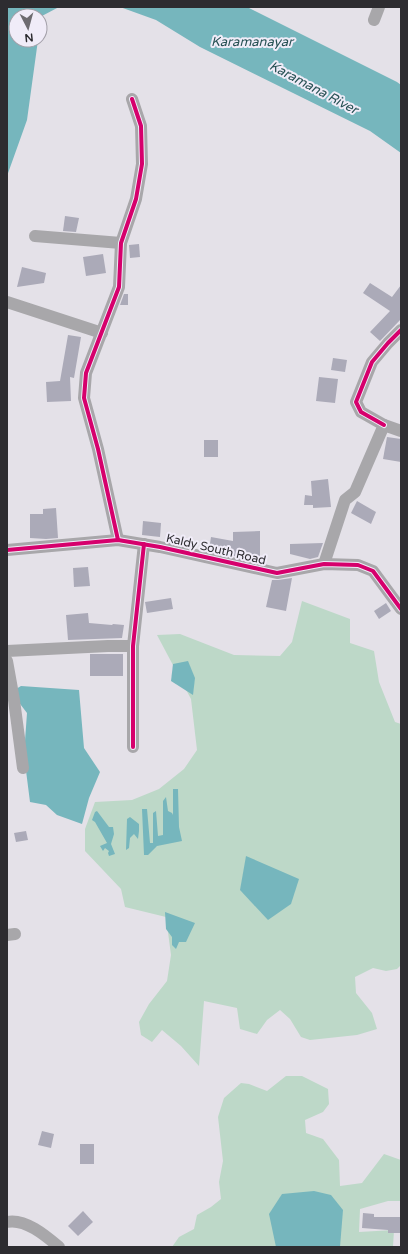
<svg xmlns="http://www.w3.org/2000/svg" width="408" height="1254" font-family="'Varela Round',sans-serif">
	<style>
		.green { fill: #bdd8c8 }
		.water { fill: #76b6bd }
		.building { fill: #abaab8 }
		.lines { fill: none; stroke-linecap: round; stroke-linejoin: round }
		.minor { stroke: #a8a7aa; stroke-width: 12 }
		.cycleway-casing { stroke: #f0ecf8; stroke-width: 6 }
		.cycleway { stroke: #d6006c; stroke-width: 4 }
		.labels { text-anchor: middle; stroke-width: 4; stroke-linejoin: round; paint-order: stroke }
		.street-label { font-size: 12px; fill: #2d2c30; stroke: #f0ecf8 }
		.water-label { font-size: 13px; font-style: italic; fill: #265053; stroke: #f0ecf8 }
	</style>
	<rect width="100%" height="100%" fill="#e4e1e8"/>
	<!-- green -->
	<g class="green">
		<polygon points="302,601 350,619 350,643 374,651 379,682 395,722 401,724 401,965 397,969 386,971 373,968 355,977 356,993 372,1013 377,1029 357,1035 310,1040 301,1037 290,1019 280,1010 267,1020 257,1034 240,1029 237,1008 204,1001 199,1066 181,1046 162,1030 152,1042 141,1035 139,1022 149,1004 167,981 171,955 166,917 125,907 121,889 85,851 85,829 95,802 132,800 159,789 184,769 197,750 191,699 157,635 180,634 234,655 280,656 292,642"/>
		<polygon points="286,1076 302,1076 328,1089 329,1104 323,1112 305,1120 306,1133 323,1139 339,1160 340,1186 362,1183 384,1154 401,1160 401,1201 388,1201 360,1209 359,1232 394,1230 393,1247 172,1247 179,1237 194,1229 197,1215 211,1207 221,1199 219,1182 223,1161 218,1117 224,1098 241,1083 249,1084 267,1091"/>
	</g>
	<!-- water -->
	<g class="water">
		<polygon points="7,7 59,7 40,17 40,20 40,16 16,16 16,40 38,40 27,120 7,176"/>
		<polygon points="120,7 247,7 397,82 401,85 401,153 370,131 200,47 156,20"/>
		<polygon points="188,661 195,678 193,695 171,681 173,664"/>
		<polygon points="21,686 79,690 84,748 100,772 89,798 82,824 57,815 46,805 30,802 24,755 27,713 11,692"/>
		<polygon points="173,789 178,789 179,827 182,841 157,846 148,855 144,855 142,809 147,809 150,843 153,843 153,813 156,811 158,836 163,835 163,801 166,797 168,811 172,813 173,815"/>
		<polygon points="97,811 109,827 113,827 114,834 111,844 115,854 109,856 108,853 109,851 105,848 103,851 100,846 107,843 95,822 92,820 95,812"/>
		<polygon points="130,817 139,824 139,831 138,839 134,834 130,838 129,848 126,850 127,819"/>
		<polygon points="246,856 299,879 291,904 268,920 240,890"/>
		<polygon points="165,912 195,923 186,942 179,942 176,949 172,945 172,937 166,929"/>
		<polygon points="314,1191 331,1195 343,1210 340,1247 276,1247 269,1214 282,1194"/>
	</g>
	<!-- building -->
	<g class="building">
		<polygon points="65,216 79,218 76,232 63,231"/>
		<polygon points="139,244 140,257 130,258 129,245"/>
		<polygon points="103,254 106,273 86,276 83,257"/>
		<polygon points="22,267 46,273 44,283 17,287"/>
		<polygon points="370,283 392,297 401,285 401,319 380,341 370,332 390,311 363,293"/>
		<polygon points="124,294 128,294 128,305 120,305"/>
		<polygon points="68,335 81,337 74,378 70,377 71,401 47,402 46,382 60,381"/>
		<polygon points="333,358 347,360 345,372 331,370"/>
		<polygon points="319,377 338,379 335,403 316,401"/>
		<polygon points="387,437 401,439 401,462 383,459"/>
		<rect x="204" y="440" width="14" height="17"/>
		<polygon points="328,479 331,507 313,508 313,505 304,505 305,495 312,496 311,481"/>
		<polygon points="357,501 376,512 371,524 351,513"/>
		<polygon points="56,508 58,538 46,539 30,538 30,514 43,514 43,509"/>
		<polygon points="143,521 161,523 160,537 142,535"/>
		<polygon points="260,531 260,557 240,557 233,556 233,554 209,550 211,537 233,541 233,532"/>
		<polygon points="323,543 318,557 310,559 290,554 290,544"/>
		<polygon points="88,567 90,586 74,587 73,568"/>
		<polygon points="292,578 286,611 266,607 272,580 278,580"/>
		<polygon points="171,598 173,609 147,613 145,602"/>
		<polygon points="386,603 391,611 379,619 374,611"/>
		<polygon points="88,613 89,623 112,625 113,624 124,625 122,638 68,640 66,615"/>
		<rect x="90" y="654" width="33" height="22"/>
		<polygon points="26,831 28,840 16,842 14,833"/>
		<polygon points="42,1131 54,1134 51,1148 38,1145"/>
		<rect x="80" y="1144" width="14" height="20"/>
		<polygon points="83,1211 93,1222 78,1236 68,1226"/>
		<polygon points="363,1213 374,1214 374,1217 401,1217 400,1233 388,1233 388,1230 362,1228"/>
	</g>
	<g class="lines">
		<!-- minor -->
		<g class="minor">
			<polyline points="374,20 379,7"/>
			<polyline points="35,236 121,243"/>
			<polyline points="7,302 102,333"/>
			<polyline points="384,425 361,412 356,402 372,362 388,343 401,330"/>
			<polyline points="118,540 98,449 84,398 86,373 119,287 121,243 136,199 142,164 141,126 132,99"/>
			<polyline points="7,550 118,540 160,547 277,573 324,564 358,565 373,571 401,609"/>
			<polyline points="324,564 345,500 355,492 384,425 401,431"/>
			<polyline points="7,651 108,646 133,646"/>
			<polyline points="7,661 14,700 23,768"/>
			<polyline points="133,747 133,646 144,544"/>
			<polyline points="7,935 15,934"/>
			<path d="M7,1222C25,1218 46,1236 59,1247"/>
		</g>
		<!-- cycleway casing -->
		<g class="cycleway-casing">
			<g id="cycleway">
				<polyline points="384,425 361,412 356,402 372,362 388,343 401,330"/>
				<polyline points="118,540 98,449 84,398 86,373 119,287 121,243 136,199 142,164 141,126 132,99"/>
				<polyline points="7,550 118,540 160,547 277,573 324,564 358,565 373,571 401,609"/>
				<polyline points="133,747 133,646 144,544"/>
			</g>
		</g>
		<!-- cycleway -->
		<use href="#cycleway" class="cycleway"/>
	</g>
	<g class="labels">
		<!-- street labels -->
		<g class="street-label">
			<text transform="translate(216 549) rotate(13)" y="4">Kaldy South Road</text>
		</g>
		<!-- water labels -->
		<g class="water-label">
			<text x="252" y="46">Karamanayar</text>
			<text transform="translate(314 87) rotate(28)" y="5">Karamana River</text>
		</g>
	</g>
	<!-- border -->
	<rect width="408" height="1254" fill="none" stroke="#2d2c30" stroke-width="16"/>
	<!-- north arrow -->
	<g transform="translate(28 28) rotate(174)"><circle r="19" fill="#f0ecf8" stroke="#a29fa8"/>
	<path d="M0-3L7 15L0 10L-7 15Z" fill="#6d6b70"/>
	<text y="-6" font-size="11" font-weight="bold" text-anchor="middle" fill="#2d2c30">N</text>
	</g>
</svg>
